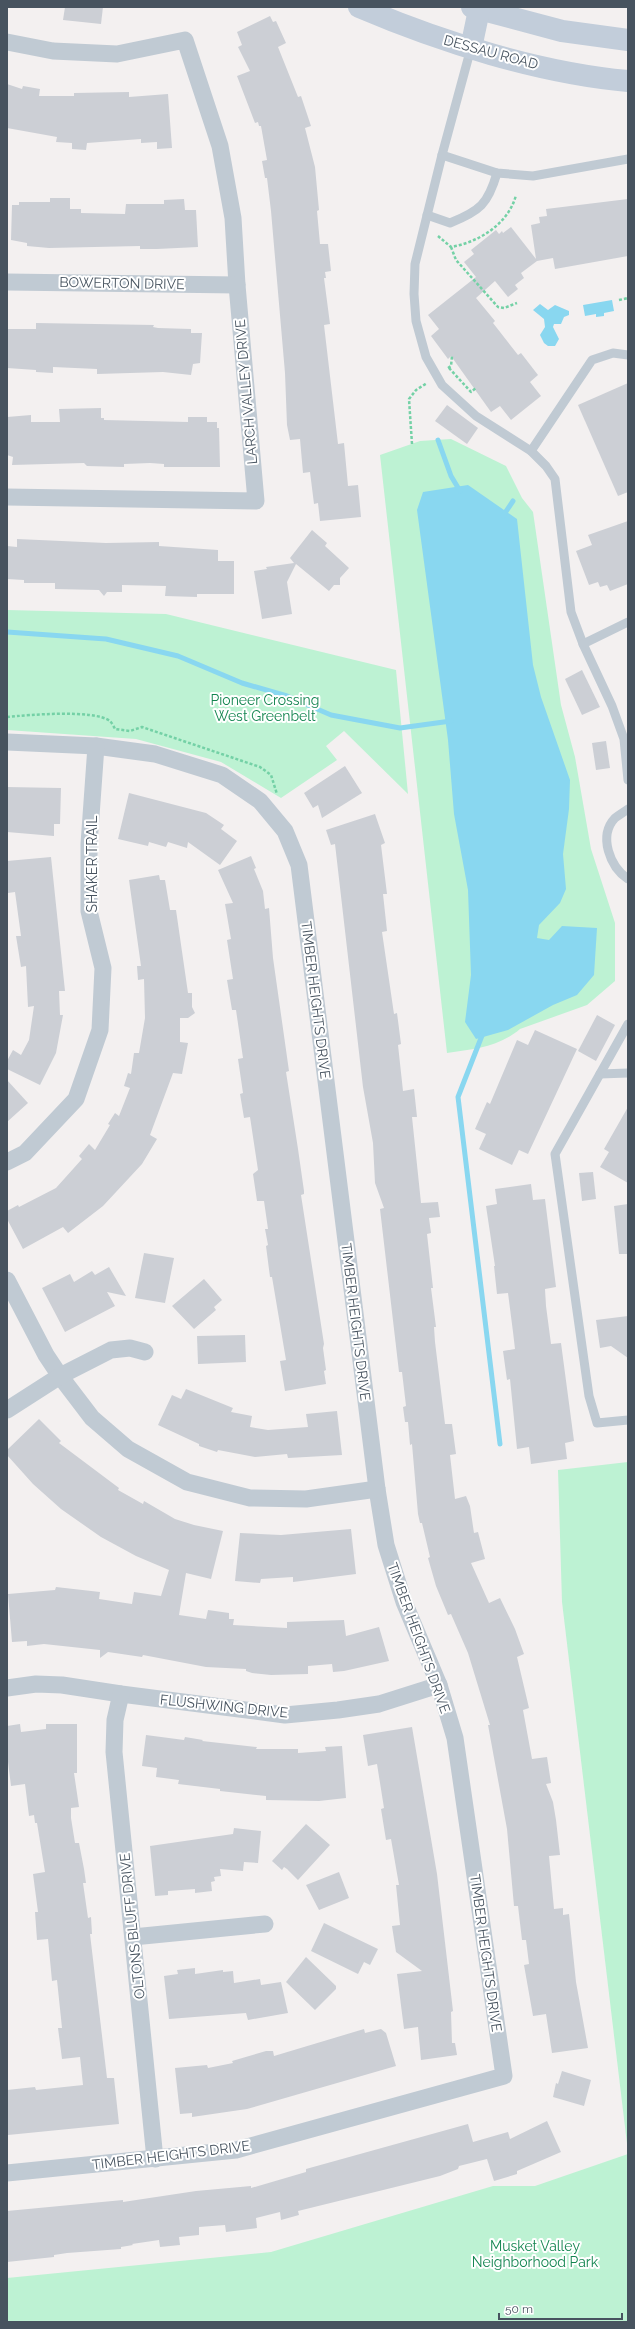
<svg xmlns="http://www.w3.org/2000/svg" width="635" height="2329" font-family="Raleway,sans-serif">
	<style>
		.green { fill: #bdf2d3 }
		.water { fill: #89d7f0 }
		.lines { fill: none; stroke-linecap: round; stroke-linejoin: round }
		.stream { stroke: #89d7f0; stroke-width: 5 }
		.building { fill: #cccfd5 }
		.path { stroke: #74d1a6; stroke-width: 2.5; stroke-dasharray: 3 2; stroke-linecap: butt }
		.service { stroke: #c0cad3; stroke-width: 9 }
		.minor { stroke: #c0cad3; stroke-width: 17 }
		.secondary { stroke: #c2cdda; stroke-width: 22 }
		.labels { text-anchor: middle; stroke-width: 4; stroke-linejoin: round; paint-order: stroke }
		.street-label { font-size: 14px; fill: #47535f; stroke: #fff }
		.park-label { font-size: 14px; fill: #138550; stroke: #fff }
	</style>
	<rect width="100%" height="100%" fill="#f3f0f0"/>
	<!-- green -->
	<g class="green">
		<path d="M451,439L506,466L522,498L533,512L561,705L575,757L591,849L615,923V981L587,1005L520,1029C499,1047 474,1049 447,1053L380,455L420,441Z"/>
		<polygon points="7,610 166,614 396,670 408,794 344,731 326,746 337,760 281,798 221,762 136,739 7,730"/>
		<polygon points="628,1462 628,2152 562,1602 558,1470"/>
		<polygon points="628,2154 628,2322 7,2322 7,2278 271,2252 493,2186 535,2186"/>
	</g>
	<!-- water -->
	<g class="water">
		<polygon points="612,300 614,311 604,313 604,316 596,317 596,314 585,316 583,305"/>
		<polygon points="540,304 548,310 555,305 569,311 569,315 564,317 561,324 554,324 553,327 559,339 555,346 548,346 544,343 540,335 545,327 544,319 533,310"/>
		<polygon points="468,485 517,519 533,665 541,697 570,780 569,809 563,854 566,889 560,903 539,925 537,938 549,940 562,926 597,928 594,975 577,995 553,1005 508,1030 476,1039 465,1022 471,975 468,890 454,814 448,740 417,510 423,492"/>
	</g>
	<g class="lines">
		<!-- stream -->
		<g class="stream">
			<polyline points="438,440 451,476 460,491"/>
			<polyline points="503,516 513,501"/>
			<polyline points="7,632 106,639 178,656 242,683 287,696 331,715 400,728 451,721"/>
			<polyline points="483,1033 458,1097 500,1444"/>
		</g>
	</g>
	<!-- building -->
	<g class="building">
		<polygon points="65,7 103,7 101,24 63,20"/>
		<polygon points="270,16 273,22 276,21 286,43 278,47 298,97 301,96 311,126 305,128 315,167 319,210 317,211 320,244 328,244 331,271 325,272 326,278 324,278 330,324 324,325 338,444 344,443 348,486 358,485 361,517 320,521 318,503 314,504 310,472 303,473 300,439 290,440 287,425 285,373 271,211 267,178 265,178 262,161 267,160 261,126 259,126 258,122 255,123 237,76 250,71 238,47 242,45 237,32"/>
		<polygon points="7,84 22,89 23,86 40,89 39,96 74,96 74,93 129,92 129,97 168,94 172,148 157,149 157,142 141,143 141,139 87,143 86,150 72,149 72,143 56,142 57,137 7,128"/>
		<polygon points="50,198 70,198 70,209 81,209 81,213 125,214 126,204 164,204 164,200 184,199 185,210 196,210 198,247 157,249 140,249 140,246 49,248 27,246 27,243 11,240 12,205 19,205 19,202 50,202"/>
		<polygon points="628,199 628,256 555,269 553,258 537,261 521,273 524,278 515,285 518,289 508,297 495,281 476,298 495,321 493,323 518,355 521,353 538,375 530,382 541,396 511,420 500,406 491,412 451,356 448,359 431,336 439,329 428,315 476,277 464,262 474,254 471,250 496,230 499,234 502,231 503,233 511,227 536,259 531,225 540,223 539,217 547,216 546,209"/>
		<polygon points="36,323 154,325 153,327 158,328 191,329 191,333 202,333 200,363 193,364 191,375 163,372 97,374 97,369 53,367 53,373 36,372 36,370 7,368 7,329 36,329"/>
		<polygon points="628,383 628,492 618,496 578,405"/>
		<polygon points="447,405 478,428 467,444 435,421"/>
		<polygon points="101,408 101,418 104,418 104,420 188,422 188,417 207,417 207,422 217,422 217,428 219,428 220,467 164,467 164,464 150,463 124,464 124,467 87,466 84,463 12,465 13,457 7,455 7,417 31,415 31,422 60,422 59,409"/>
		<polygon points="628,521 628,584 610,591 607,585 600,587 598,582 589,585 576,551 592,545 588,535"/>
		<polygon points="312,530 327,543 325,546 349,568 340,578 340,585 334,585 329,591 296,564 287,582 292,614 262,619 254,571 267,569 266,567 294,563 290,558"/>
		<polygon points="17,539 106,543 159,542 159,546 218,550 218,561 234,561 234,594 197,594 197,597 165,596 166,586 122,585 122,592 107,592 104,596 99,590 55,589 55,583 24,583 24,580 7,579 7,546 17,547"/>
		<polygon points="582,670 600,707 582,715 565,679"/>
		<polygon points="606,741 610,768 596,770 592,743"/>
		<polygon points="345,766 362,793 322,818 318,805 313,808 304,793"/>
		<polygon points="7,787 61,788 60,824 54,824 54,836 7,832"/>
		<polygon points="129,793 206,813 224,825 221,829 237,841 220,865 188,842 187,848 168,842 166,847 149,842 148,846 118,839"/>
		<polygon points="375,814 385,843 381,845 387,894 383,894 387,931 382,932 394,1014 397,1013 401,1044 398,1045 403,1091 414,1089 417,1117 412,1117 421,1203 438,1202 440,1217 429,1218 431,1233 427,1234 433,1288 431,1288 436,1327 434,1327 435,1342 445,1424 452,1424 456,1454 450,1455 455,1499 466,1496 470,1506 474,1533 478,1532 485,1559 471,1563 489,1603 500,1598 515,1629 524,1654 517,1657 529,1708 523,1710 532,1759 547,1757 551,1783 546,1784 553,1802 556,1820 560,1855 549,1856 554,1909 563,1908 563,1915 569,1914 576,1982 588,2048 552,2053 546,2014 533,2016 524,1965 529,1964 526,1940 522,1940 518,1906 514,1906 507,1829 488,1725 490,1725 468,1653 451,1614 448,1615 436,1586 428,1558 430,1557 422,1523 420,1523 418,1514 412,1444 410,1445 408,1422 405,1422 403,1407 406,1406 402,1372 399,1372 380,1209 384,1208 375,1183 373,1143 363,1087 335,844 331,845 326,830"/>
		<polygon points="251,856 256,868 254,869 263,891 265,909 269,908 273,958 289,1071 286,1072 298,1149 304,1191 304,1194 301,1195 324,1344 323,1348 326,1370 324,1371 326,1384 285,1391 280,1361 286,1360 272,1277 270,1277 266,1246 268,1245 265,1229 268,1229 264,1201 257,1201 253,1174 258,1170 250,1117 244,1118 240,1094 243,1093 238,1059 243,1058 236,1010 232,1010 227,980 233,979 227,940 231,939 225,904 233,903 218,870"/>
		<polygon points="51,857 65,991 59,991 60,1015 63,1015 56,1053 40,1085 7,1069 7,1061 13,1050 21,1055 29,1040 34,1006 28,1007 26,966 21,967 16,936 21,936 15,892 8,893 7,861"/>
		<polygon points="159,875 160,880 165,880 170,910 176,910 188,993 192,993 192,1007 195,1013 188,1018 180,1018 180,1042 188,1043 182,1074 173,1073 150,1135 157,1139 142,1164 103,1206 68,1233 63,1227 23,1249 7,1219 7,1211 18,1205 19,1207 56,1188 82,1159 79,1156 89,1144 95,1150 110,1125 108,1124 115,1113 119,1116 130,1088 124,1086 128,1073 131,1074 134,1053 139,1053 145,1018 144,979 138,980 137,966 141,966 129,880"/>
		<polygon points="597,1015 615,1025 596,1061 578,1051"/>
		<polygon points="535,1030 577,1049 528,1154 519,1150 512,1165 479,1149 486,1134 475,1129 487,1102 490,1104 517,1040 528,1045"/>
		<polygon points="7,1080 28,1103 7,1122"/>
		<polygon points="628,1107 628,1183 600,1167 609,1152 604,1149"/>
		<polygon points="593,1172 596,1199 582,1201 579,1173"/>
		<polygon points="531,1184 533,1200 545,1199 556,1287 545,1289 546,1306 551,1344 561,1343 574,1441 565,1443 567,1459 531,1464 529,1447 517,1449 510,1379 507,1380 503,1351 515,1349 513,1332 508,1293 497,1294 494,1266 495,1266 486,1206 497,1204 495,1189"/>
		<polygon points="628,1204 628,1254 619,1254 614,1206"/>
		<polygon points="144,1253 174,1258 165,1303 135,1298"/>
		<polygon points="109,1267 126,1296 107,1292 115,1306 65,1332 42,1288 70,1274 74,1282 92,1271 95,1275"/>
		<polygon points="204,1279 222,1300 214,1307 216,1310 194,1329 172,1306"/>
		<polygon points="628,1316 628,1358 611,1346 600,1348 596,1320"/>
		<polygon points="245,1335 246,1362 198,1364 197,1336"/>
		<polygon points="186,1389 233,1408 231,1412 252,1416 250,1427 268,1430 308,1427 306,1414 337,1411 342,1455 288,1458 287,1454 255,1457 218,1450 217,1452 199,1446 199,1444 158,1425 172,1395 181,1399"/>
		<polygon points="39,1419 61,1441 59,1443 119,1488 118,1490 143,1504 144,1501 175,1519 194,1525 223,1531 211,1579 186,1573 179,1615 206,1619 208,1610 229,1613 229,1619 234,1619 233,1625 287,1628 287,1622 344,1620 346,1636 379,1627 389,1661 344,1671 333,1672 332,1664 308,1666 308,1674 271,1675 252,1673 246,1671 246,1669 206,1667 143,1655 142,1657 108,1652 100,1658 100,1650 44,1644 27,1646 27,1641 12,1642 8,1594 55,1590 56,1587 100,1592 99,1599 132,1604 134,1592 161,1596 169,1570 136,1556 101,1537 61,1509 33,1484 7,1455 7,1450"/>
		<polygon points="351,1529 356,1574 293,1582 293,1577 261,1579 260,1583 235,1581 240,1533 281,1535"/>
		<polygon points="20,1724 21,1732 46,1729 46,1724 77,1724 77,1773 74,1773 79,1807 71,1808 71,1818 75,1843 79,1843 84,1869 86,1883 83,1883 88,1918 91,1917 92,1934 90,1934 107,2078 114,2078 119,2124 8,2135 7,2090 35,2087 36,2090 83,2085 80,2057 62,2059 58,2028 62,2028 57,1980 52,1981 48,1939 37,1940 35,1912 38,1912 33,1874 45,1872 37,1823 35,1823 34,1815 29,1816 25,1784 11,1786 7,1754 7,1726"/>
		<polygon points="412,1727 437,1874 453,2011 451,2012 452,2043 455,2043 457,2055 421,2060 418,2027 404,2029 397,1974 422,1971 396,1952 392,1926 400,1925 396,1885 399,1885 391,1839 386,1840 381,1809 384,1808 377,1764 368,1766 363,1735"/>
		<polygon points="146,1735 184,1740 185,1737 203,1740 202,1741 257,1747 256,1749 298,1749 298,1753 326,1751 325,1747 342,1746 346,1798 319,1801 266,1800 266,1796 220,1791 220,1789 178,1784 179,1780 156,1777 157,1768 142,1766"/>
		<polygon points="306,1824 330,1845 298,1880 287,1869 284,1867 282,1870 272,1861"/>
		<polygon points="234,1828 261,1831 258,1863 244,1862 243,1871 220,1869 221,1876 214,1877 215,1881 211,1882 212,1891 195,1893 195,1889 168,1891 168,1895 155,1896 150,1846 233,1834"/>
		<polygon points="339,1872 349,1898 319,1910 306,1885"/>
		<polygon points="324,1923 378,1949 370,1965 364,1962 358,1974 311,1951"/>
		<polygon points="306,1957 336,1986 336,1989 315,2010 286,1982"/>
		<polygon points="195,1968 195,1974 223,1970 223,1972 233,1971 234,1983 260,1979 261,1985 281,1982 288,2013 248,2020 246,2013 169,2019 164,1976 178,1974 177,1970"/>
		<polygon points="364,2029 365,2033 381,2029 386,2033 396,2066 247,2109 192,2117 192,2113 180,2114 175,2068 207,2065 208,2068 233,2063 232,2061 266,2051 273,2051 274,2056"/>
		<polygon points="562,2071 591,2080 584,2106 553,2097 556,2083 558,2084"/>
		<polygon points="547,2121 561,2152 517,2171 517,2174 494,2181 487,2159 459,2166 458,2169 440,2176 298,2211 299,2215 281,2220 280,2212 256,2218 257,2228 226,2232 225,2225 199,2227 199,2235 179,2237 180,2245 160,2247 159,2240 132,2244 133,2245 121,2247 121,2249 67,2253 54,2255 54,2257 7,2262 7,2211 123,2200 123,2202 196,2191 251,2186 251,2188 306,2172 306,2169 468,2124 473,2142 508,2132 510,2139"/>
	</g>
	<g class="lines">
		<!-- path -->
		<g class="path">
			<path d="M438,236L451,247C480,242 509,223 516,195"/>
			<polyline points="451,247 456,260 498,307 504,308 517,303"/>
			<polyline points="619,300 628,298"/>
			<polyline points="448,368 451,366 452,356"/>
			<polyline points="449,368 471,392 476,388"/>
			<polyline points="412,444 409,399 416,390 427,383"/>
			<path d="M7,717C29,715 93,709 110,721C112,723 114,727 115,729L130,731L142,727L260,767L271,775L277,794"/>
		</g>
		<!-- service -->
		<g class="service">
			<polyline points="471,48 442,155 415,264 414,294 416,321 426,357 442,385 476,416 531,451 546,466 555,479 571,612 583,644 612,706 624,739 628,780"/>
			<polyline points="442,155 497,173 533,176 628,159"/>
			<path d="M427,215L450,223C480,211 488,204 497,173"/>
			<polyline points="531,451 592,360 613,353 628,355"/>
			<polyline points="583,644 628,622"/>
			<path d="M628,809C624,812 619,815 615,818C598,836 610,867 628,879"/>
			<polyline points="628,1024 555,1154 589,1396 597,1423 628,1420"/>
			<polyline points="600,1074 628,1073"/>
		</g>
		<!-- minor -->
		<g class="minor">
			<polyline points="7,42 53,51 117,54 185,40 220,146 233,218 237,285 256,501 7,497"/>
			<polyline points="7,282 237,285"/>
			<polyline points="7,742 96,746 155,754 222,775 260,801 285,831 299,865 377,1489 386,1545 404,1602 439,1685 455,1738 504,2076 236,2150 7,2173"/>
			<polyline points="7,1162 25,1153 76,1099 100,1030 103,968 89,911 89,844 96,746"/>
			<polyline points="7,1280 46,1355 60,1376 92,1418 128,1449 187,1482 250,1498 306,1499 377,1489"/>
			<polyline points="7,1410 60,1376 111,1350 130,1348 145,1352"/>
			<polyline points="7,1688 36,1684 62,1685 121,1694 285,1715 338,1710 379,1704 439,1685"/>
			<polyline points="121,1694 115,1720 114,1752 155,2159"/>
			<polyline points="133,1937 265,1924"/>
		</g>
		<!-- secondary -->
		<g class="secondary">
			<path d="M359,7C441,42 539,73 628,81"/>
			<polyline points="472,7 562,31 628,40"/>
			<polyline points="471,48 479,10"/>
		</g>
	</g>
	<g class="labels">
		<!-- street labels -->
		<g class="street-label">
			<text transform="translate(491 52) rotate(15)" y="5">DESSAU ROAD</text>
			<text transform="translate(122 283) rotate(1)" y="5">BOWERTON DRIVE</text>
			<text transform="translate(246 392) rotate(-95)" y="5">LARCH VALLEY DRIVE</text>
			<text transform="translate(92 864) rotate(-90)" y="5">SHAKER TRAIL</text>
			<text transform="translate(316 1000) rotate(83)" y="5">TIMBER HEIGHTS DRIVE</text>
			<text transform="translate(356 1322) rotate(83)" y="5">TIMBER HEIGHTS DRIVE</text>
			<text transform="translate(419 1638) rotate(70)" y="5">TIMBER HEIGHTS DRIVE</text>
			<text transform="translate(224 1706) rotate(6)" y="5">FLUSHWING DRIVE</text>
			<text transform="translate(132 1926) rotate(-96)" y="5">OLTONS BLUFF DRIVE</text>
			<text transform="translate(486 1953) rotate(82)" y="5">TIMBER HEIGHTS DRIVE</text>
			<text transform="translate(171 2155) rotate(-7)" y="5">TIMBER HEIGHTS DRIVE</text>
		</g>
		<!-- park labels -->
		<g class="park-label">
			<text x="265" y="705">Pioneer Crossing<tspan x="265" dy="16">West Greenbelt</tspan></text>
			<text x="535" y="2251">Musket Valley<tspan x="535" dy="16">Neighborhood Park</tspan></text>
		</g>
	</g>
	<!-- border -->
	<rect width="635" height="2329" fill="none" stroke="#47535f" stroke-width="16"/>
	<!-- scale -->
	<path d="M499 2313v6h123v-6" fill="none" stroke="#47535f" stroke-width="2"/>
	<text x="505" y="2313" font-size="12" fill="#47535f" stroke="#ffffff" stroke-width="3" paint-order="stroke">50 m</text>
</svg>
